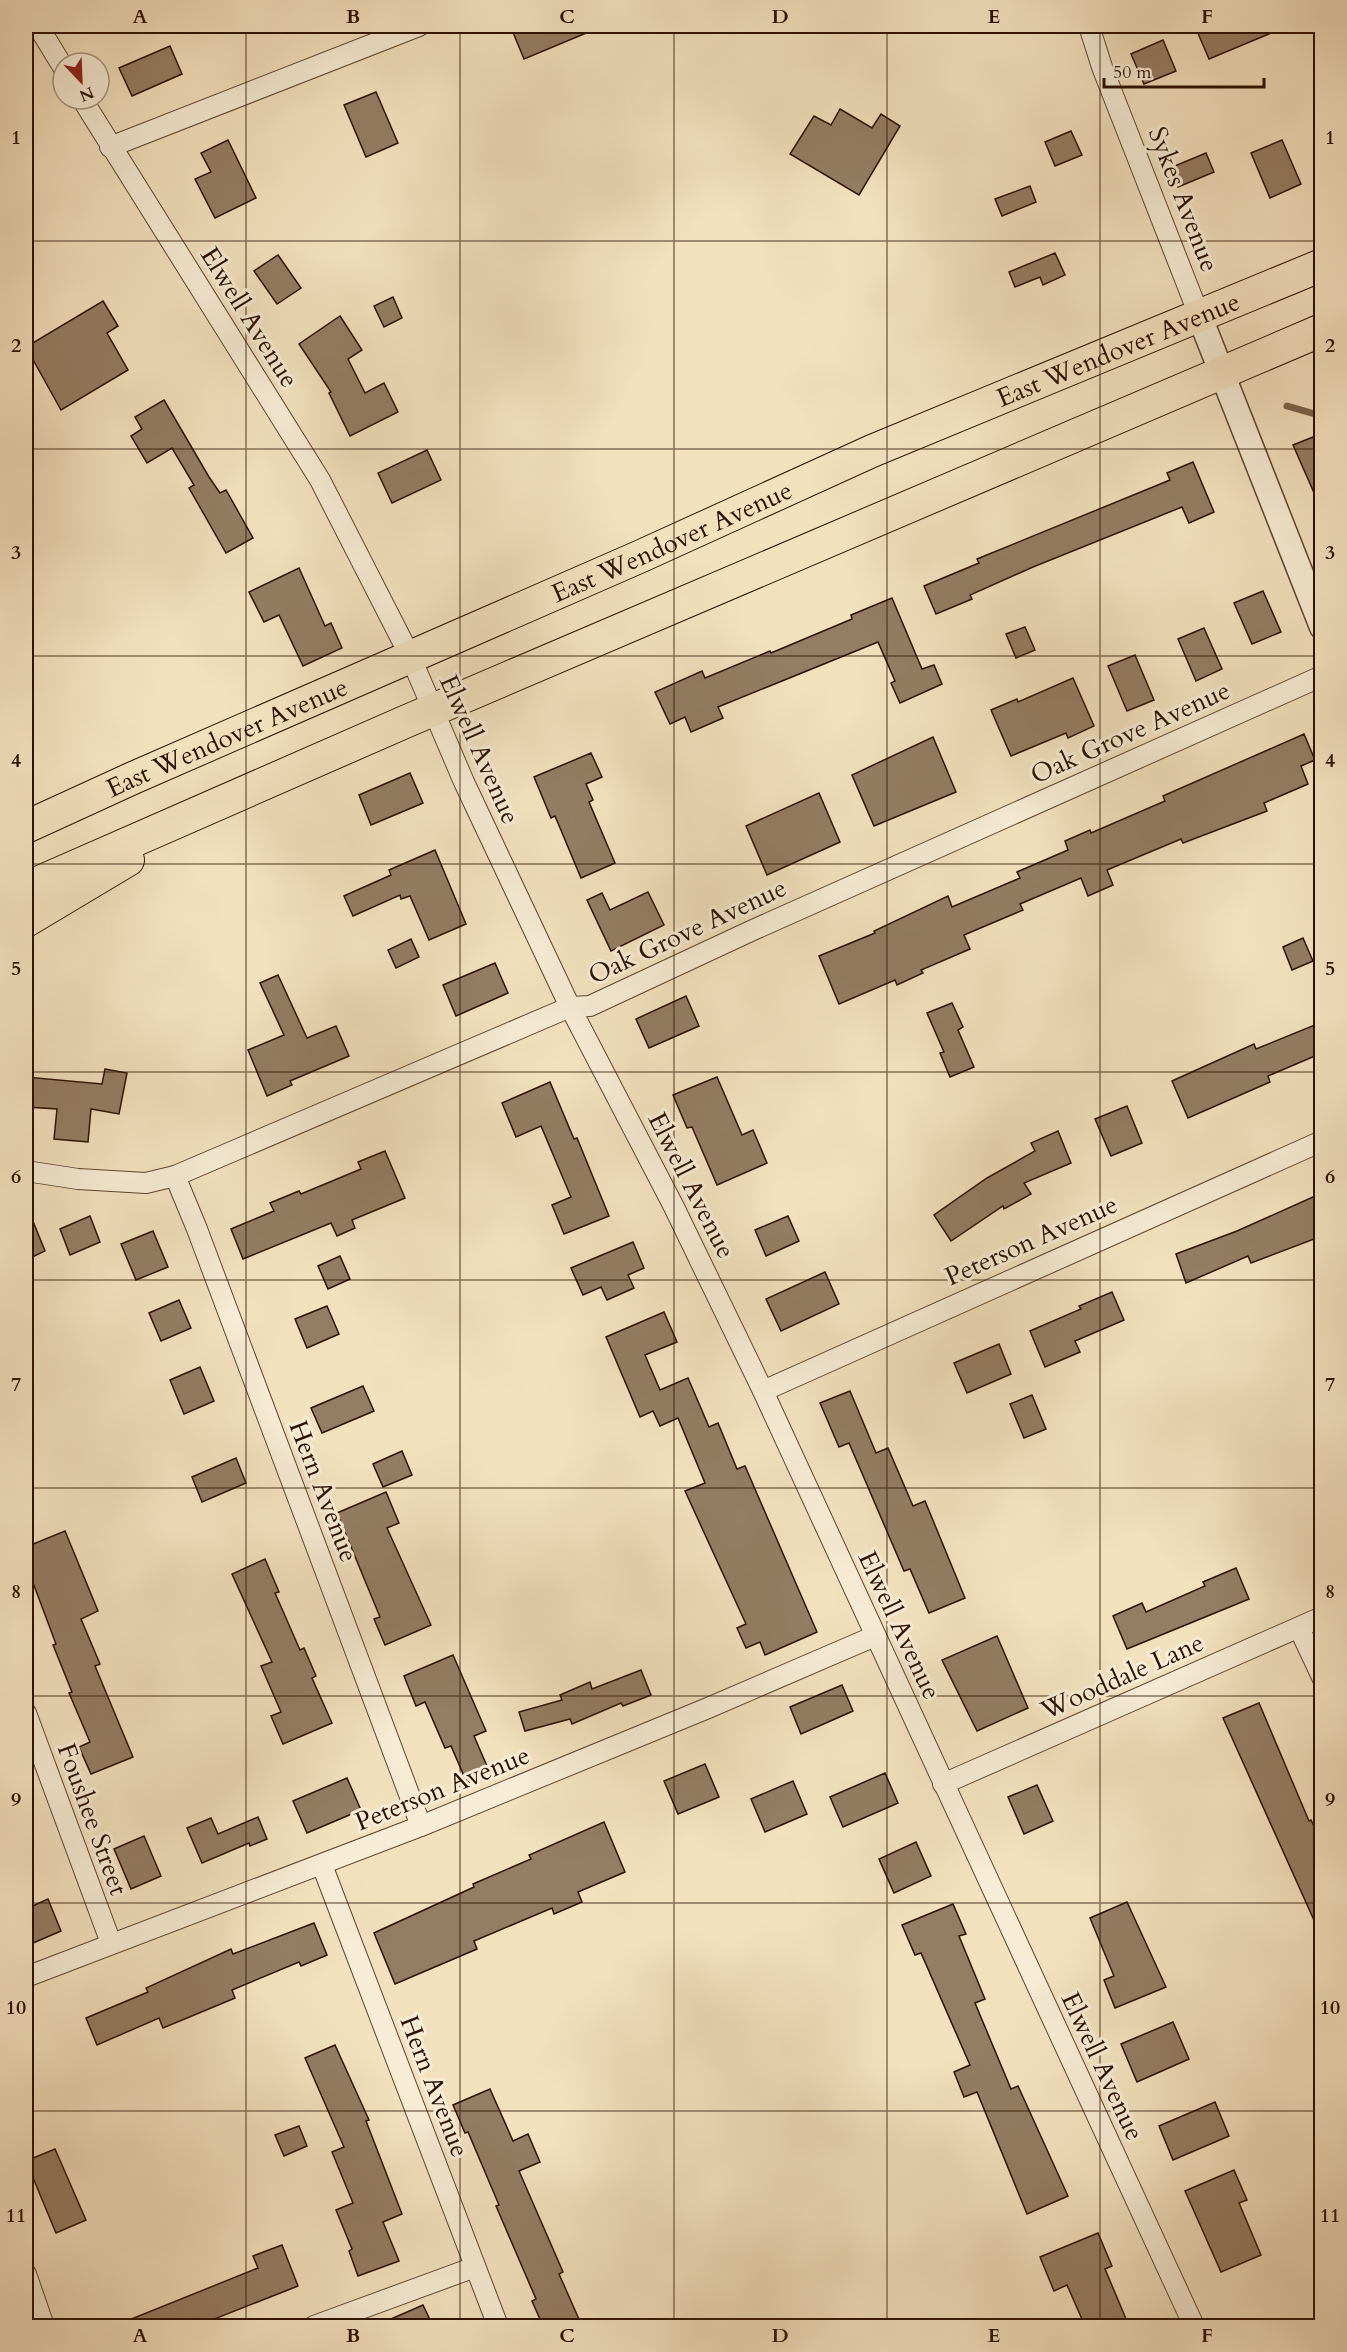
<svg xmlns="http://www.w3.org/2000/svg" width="1347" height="2352" font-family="Cardo,serif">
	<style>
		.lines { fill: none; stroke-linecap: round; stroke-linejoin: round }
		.stream { stroke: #7c634b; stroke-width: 7 }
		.building { fill: #947d63; stroke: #2d1000; stroke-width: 1.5 }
		.minor-casing { stroke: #5e4430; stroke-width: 22 }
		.tertiary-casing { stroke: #5e4430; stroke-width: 27 }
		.trunk-casing { stroke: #2d1000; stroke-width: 34 }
		.minor { stroke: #f7ecd5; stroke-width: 20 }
		.tertiary { stroke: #f7ecd5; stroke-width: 24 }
		.trunk { stroke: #f3e1be; stroke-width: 32 }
		.grid { fill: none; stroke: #2d1000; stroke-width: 1.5; stroke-opacity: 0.55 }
		.labels { text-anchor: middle; stroke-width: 6; stroke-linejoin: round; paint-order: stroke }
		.street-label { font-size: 26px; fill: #2d1000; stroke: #f7ecd5 }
		.neatline { fill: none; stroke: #2d1000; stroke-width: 2 }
		.grid-label { font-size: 20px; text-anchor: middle; font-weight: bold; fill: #2d1000 }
	</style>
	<rect width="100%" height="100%" fill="#f3e1be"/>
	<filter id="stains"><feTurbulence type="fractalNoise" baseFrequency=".00333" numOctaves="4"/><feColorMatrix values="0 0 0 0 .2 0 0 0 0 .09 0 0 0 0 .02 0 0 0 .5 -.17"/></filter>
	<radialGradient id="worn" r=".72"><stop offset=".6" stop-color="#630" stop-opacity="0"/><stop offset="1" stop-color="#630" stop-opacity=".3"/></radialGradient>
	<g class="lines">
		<!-- stream -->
		<polyline class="stream" points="1287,406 1322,416"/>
	</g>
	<!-- building -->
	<g class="building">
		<polygon points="522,26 603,26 524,59 512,30"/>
		<polygon points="1210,26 1288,26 1209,59 1197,31"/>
		<polygon points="1163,40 1176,71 1144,84 1131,54"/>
		<polygon points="170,46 182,74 132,96 119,68"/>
		<polygon points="376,92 398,143 366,157 344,105"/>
		<polygon points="840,109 872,128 881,114 900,126 859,195 790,154 814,116 831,125"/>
		<polygon points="1071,131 1082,155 1055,166 1045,142"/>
		<polygon points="228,140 256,198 215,218 195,179 211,172 201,153"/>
		<polygon points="1282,140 1301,184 1270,198 1251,153"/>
		<polygon points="1206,153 1214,172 1178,187 1170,168"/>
		<polygon points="1030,186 1036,202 1002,216 995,199"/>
		<polygon points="1055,253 1065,275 1043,285 1040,277 1015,287 1009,272"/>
		<polygon points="278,255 301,288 277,304 254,271"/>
		<polygon points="393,297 402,318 384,327 374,306"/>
		<polygon points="103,301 118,326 107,333 128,370 61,410 26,347"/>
		<polygon points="340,316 362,350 348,359 365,393 384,383 398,412 350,436 329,393 331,392 299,344"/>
		<polygon points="164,400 209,477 220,493 226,490 253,538 226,553 189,488 194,485 172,448 147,463 131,436 142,429 135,417"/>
		<polygon points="1313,437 1322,457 1322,511 1293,445"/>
		<polygon points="427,450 441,480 392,503 378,473"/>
		<polygon points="1193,462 1214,512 1189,523 1182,507 1033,567 970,595 972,599 936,614 924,586 979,563 977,559 1170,480 1167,473"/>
		<polygon points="299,568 325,626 331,623 342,648 303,666 279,615 264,622 249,592"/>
		<polygon points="1263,591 1281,632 1252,644 1234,603"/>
		<polygon points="892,598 922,669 934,665 942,684 900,703 891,683 895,681 878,642 718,707 723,718 691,732 685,717 670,724 655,692 702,671 705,678 770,651 771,653 852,619 851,615"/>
		<polygon points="1025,627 1035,650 1016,658 1006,634"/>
		<polygon points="1204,628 1222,669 1196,681 1178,639"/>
		<polygon points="1135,655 1154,700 1127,711 1108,666"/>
		<polygon points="1073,678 1094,726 1068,738 1066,733 1011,756 991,710 1017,699 1018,702"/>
		<polygon points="1304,734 1315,760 1301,766 1308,784 1264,803 1267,811 1183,843 1181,839 1107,870 1113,885 1088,896 1081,878 1020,904 1023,910 964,935 970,949 921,970 923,973 897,985 895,980 839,1004 819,956 875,933 874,931 948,896 952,907 1020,878 1017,872 1068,850 1065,841 1090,830 1091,833 1165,801 1163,796"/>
		<polygon points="933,737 956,792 874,826 852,775"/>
		<polygon points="591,753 602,777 586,784 593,800 589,802 615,863 581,878 555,816 551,818 534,777"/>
		<polygon points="410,773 423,803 371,825 359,795"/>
		<polygon points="819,793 840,842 767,875 746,826"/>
		<polygon points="435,850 466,924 429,940 410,896 401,899 400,895 353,916 344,896 391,875 389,870"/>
		<polygon points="648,892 664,925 611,951 587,900 602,893 610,910"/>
		<polygon points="1303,938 1313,961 1292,970 1283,947"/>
		<polygon points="411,939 419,957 396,968 388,950"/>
		<polygon points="495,963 508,993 456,1016 443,985"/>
		<polygon points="278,975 307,1038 336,1026 349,1056 290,1081 292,1085 267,1096 248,1050 284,1035 260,983"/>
		<polygon points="686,996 699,1026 649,1048 636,1019"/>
		<polygon points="952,1003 963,1027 958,1030 974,1067 950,1077 940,1053 944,1052 927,1013"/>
		<polygon points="1322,1022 1322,1053 1268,1076 1270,1082 1188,1118 1172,1081 1254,1044 1256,1049"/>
		<polygon points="105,1069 127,1073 119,1114 91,1109 88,1142 54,1139 57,1109 26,1107 26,1077 102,1084"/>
		<polygon points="717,1077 742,1135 753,1130 767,1163 717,1185 692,1127 687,1128 673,1095"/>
		<polygon points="550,1082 574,1139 577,1138 609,1216 564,1234 552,1205 571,1197 541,1126 516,1137 502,1103"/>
		<polygon points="1127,1106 1142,1143 1111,1156 1095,1119"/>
		<polygon points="1058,1131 1071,1163 1024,1183 1031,1194 1004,1209 1003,1206 951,1241 934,1215 987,1178 1035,1151 1031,1143"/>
		<polygon points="385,1151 405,1198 352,1220 355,1228 337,1236 331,1223 243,1259 231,1229 274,1211 270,1203 299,1191 301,1194 361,1169 358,1162"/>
		<polygon points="1322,1193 1322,1236 1251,1263 1248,1256 1186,1283 1176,1254 1237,1231"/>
		<polygon points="26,1204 45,1251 26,1260"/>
		<polygon points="90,1216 100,1242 70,1255 60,1229"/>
		<polygon points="788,1216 799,1241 766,1256 755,1230"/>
		<polygon points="153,1231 168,1267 136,1280 121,1244"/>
		<polygon points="633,1242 644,1268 628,1275 634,1288 607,1300 601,1287 583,1295 571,1268"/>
		<polygon points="340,1256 350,1279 328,1289 318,1266"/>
		<polygon points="825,1272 839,1304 781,1331 766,1299"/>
		<polygon points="1112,1292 1124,1320 1075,1341 1080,1352 1045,1367 1030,1331 1081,1309 1079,1306"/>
		<polygon points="179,1300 191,1328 161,1341 149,1313"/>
		<polygon points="327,1306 339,1334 307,1348 295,1319"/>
		<polygon points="664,1312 677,1342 645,1355 660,1390 688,1378 709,1427 718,1423 737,1469 745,1466 817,1632 765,1655 760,1642 746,1648 737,1628 746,1624 685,1491 705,1483 678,1418 660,1426 653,1411 640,1417 606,1337"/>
		<polygon points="999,1344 1011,1374 967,1393 954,1363"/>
		<polygon points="200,1367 214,1401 184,1414 170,1380"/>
		<polygon points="363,1386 374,1411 322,1433 311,1408"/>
		<polygon points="850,1391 876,1453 888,1448 913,1506 925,1501 965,1598 929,1613 910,1569 904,1571 849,1443 839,1447 820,1403"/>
		<polygon points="1032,1395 1046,1429 1024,1438 1010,1404"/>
		<polygon points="402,1451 412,1475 383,1487 373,1464"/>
		<polygon points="236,1458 246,1483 202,1502 192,1477"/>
		<polygon points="386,1492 399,1523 387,1528 431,1625 385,1645 374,1619 380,1617 337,1513"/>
		<polygon points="65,1531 98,1611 81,1619 100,1664 95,1666 133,1757 91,1774 79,1747 90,1742 69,1693 72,1692 53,1645 56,1644 26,1564 26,1547"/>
		<polygon points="265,1559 279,1592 275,1593 300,1650 304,1648 316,1676 312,1678 332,1723 283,1744 271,1716 281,1712 261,1666 272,1662 232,1574"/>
		<polygon points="1236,1568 1249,1599 1127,1649 1113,1616 1142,1603 1146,1612 1205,1586 1203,1582"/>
		<polygon points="997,1636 1028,1708 977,1731 942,1660"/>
		<polygon points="453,1655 486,1731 474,1736 490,1773 467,1783 451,1746 445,1748 425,1702 416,1706 404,1676"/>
		<polygon points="641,1670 651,1695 623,1706 621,1703 572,1724 570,1719 525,1731 519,1712 562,1700 560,1695 590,1682 592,1689"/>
		<polygon points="842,1685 853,1711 801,1734 790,1707"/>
		<polygon points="1259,1703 1309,1821 1311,1820 1322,1843 1322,1938 1223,1718"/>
		<polygon points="705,1764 719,1797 678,1814 664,1781"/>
		<polygon points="885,1773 898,1803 843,1827 830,1797"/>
		<polygon points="347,1778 361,1810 307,1833 293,1801"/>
		<polygon points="793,1781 807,1814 765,1832 751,1799"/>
		<polygon points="1037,1785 1053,1821 1024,1834 1008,1797"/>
		<polygon points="258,1817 267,1839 250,1846 249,1843 202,1863 187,1828 211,1818 218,1834"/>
		<polygon points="604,1822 625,1872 578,1892 582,1902 554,1914 552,1908 474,1941 477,1949 395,1984 374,1933 474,1887 473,1884 531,1859 529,1855"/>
		<polygon points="144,1836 161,1876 131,1889 114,1849"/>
		<polygon points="916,1842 931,1876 894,1893 879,1859"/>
		<polygon points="48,1899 61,1931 26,1946 26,1909"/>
		<polygon points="1127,1902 1166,1987 1115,2008 1104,1980 1114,1976 1090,1918"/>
		<polygon points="953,1904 966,1934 959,1936 985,1999 975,2003 1011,2089 1018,2086 1068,2196 1027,2214 977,2092 964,2097 954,2072 970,2065 921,1953 915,1955 902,1925"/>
		<polygon points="314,1923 327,1955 301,1966 299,1962 232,1990 235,1998 163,2028 159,2018 97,2045 86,2018 148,1992 146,1988 231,1949 233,1954"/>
		<polygon points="1173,2022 1189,2059 1137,2082 1121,2044"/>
		<polygon points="335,2045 369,2120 366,2121 402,2214 383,2222 399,2261 358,2276 349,2251 352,2249 336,2210 353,2203 332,2152 344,2147 305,2058"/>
		<polygon points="490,2089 513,2141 528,2134 540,2162 519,2171 563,2272 559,2274 582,2326 543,2326 532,2301 536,2299 496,2206 499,2205 468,2132 465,2133 453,2105"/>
		<polygon points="1215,2102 1229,2136 1173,2160 1159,2126"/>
		<polygon points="299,2126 307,2146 284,2156 275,2135"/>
		<polygon points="55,2149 86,2220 56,2233 26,2161"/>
		<polygon points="1234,2170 1247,2200 1239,2203 1261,2255 1221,2272 1185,2191"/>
		<polygon points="1098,2233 1112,2266 1105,2269 1129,2326 1085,2326 1067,2285 1054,2291 1040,2257"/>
		<polygon points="282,2245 298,2286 204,2323 206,2326 114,2326 258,2268 253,2256"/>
		<polygon points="423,2305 433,2326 375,2326"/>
	</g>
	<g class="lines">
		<!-- minor casing -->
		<g class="minor-casing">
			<g id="minor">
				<polyline points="38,26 63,67"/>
				<polyline points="1089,26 1102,67 1199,315"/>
				<polyline points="82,99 320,480 411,658 464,782 570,1007 674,1207 763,1391 1194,2326"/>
				<polyline points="110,147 419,26"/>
				<polyline points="26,1171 78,1179 146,1183 175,1176 570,1007 590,1006 753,930 1322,676"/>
				<polyline points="175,1176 197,1229 421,1826"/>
				<polyline points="763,1391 1322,1141"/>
				<polyline points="1299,1628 1322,1677"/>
				<polyline points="26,1713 111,1943"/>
				<polyline points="943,1784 1322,1617"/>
				<polyline points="322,1865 498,2326"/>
				<polyline points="26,1977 421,1826 708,1708 875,1636"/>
				<polyline points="26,2274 44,2326"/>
				<polyline points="314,2326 475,2267"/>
			</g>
		</g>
		<!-- tertiary casing -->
		<g class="tertiary-casing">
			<polyline id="tertiary" points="1199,315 1322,627"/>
		</g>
		<!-- trunk casing -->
		<g class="trunk-casing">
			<g id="trunk">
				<path id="s1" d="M26,827L133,778L639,557L872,451L1322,265"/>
				<polyline points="26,888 407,721 1322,330"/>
				<polyline points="26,921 128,860"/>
			</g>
		</g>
		<!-- minor -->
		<use href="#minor" class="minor"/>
		<!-- tertiary -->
		<use href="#tertiary" class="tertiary"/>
		<!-- trunk -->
		<use href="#trunk" class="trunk"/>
	</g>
	<!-- grid -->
	<path class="grid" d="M246,26V2326M460,26V2326M674,26V2326M887,26V2326M1100,26V2326M26,241H1322M26,449H1322M26,656H1322M26,864H1322M26,1072H1322M26,1280H1322M26,1488H1322M26,1696H1322M26,1903H1322M26,2111H1322"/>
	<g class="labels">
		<!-- street labels -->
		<g class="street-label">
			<text transform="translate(1184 199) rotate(69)" y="9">Sykes Avenue</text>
			<text transform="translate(250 317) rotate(58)" y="9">Elwell Avenue</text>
			<text dy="9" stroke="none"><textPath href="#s1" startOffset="1192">East Wendover Avenue</textPath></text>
			<text dy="9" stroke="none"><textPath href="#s1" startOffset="706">East Wendover Avenue</textPath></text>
			<text transform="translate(1130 732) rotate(-24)" y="9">Oak Grove Avenue</text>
			<text dy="9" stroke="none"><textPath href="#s1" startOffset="220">East Wendover Avenue</textPath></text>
			<text transform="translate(480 749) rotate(66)" y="9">Elwell Avenue</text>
			<text transform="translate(687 931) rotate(-25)" y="9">Oak Grove Avenue</text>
			<text transform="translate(692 1185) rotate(63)" y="9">Elwell Avenue</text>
			<text transform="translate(1031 1240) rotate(-24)" y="9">Peterson Avenue</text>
			<text transform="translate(324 1491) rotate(69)" y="9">Hern Avenue</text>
			<text transform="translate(900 1625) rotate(65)" y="9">Elwell Avenue</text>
			<text transform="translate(1122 1676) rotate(-24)" y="9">Wooddale Lane</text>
			<text transform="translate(442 1788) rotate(-22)" y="9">Peterson Avenue</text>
			<text transform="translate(93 1819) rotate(70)" y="9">Foushee Street</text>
			<text transform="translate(1103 2066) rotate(65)" y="9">Elwell Avenue</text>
			<text transform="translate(435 2086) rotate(69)" y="9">Hern Avenue</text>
		</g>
	</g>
	<!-- margin -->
	<rect width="1347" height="2352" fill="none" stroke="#f3e1be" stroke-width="66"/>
	<!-- north arrow -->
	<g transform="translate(81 81) rotate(157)"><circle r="28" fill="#f7ecd5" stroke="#a69480" stroke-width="1.5"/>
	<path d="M0-4.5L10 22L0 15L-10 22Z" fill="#8f2418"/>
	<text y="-9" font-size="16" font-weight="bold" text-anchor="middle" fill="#2d1000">N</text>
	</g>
	<!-- scale -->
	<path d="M1104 78v9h160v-9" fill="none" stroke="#2d1000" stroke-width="3"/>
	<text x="1113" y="78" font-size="18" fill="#2d1000" stroke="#f7ecd5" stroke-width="4.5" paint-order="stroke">50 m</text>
	<rect x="33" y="33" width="1281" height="2286" class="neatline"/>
	<g class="grid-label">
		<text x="140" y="23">A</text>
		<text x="353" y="23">B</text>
		<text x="567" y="23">C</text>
		<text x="780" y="23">D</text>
		<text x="994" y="23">E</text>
		<text x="1207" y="23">F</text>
		<text x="16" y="144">1</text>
		<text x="1330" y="144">1</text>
		<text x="16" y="352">2</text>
		<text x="1330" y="352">2</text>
		<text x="16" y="559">3</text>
		<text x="1330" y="559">3</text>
		<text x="16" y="767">4</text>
		<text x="1330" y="767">4</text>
		<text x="16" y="975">5</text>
		<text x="1330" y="975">5</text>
		<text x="16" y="1183">6</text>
		<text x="1330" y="1183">6</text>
		<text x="16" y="1391">7</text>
		<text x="1330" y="1391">7</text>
		<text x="16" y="1598">8</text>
		<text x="1330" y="1598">8</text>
		<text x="16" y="1806">9</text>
		<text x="1330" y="1806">9</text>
		<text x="16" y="2014">10</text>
		<text x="1330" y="2014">10</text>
		<text x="16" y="2222">11</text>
		<text x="1330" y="2222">11</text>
		<text x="140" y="2342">A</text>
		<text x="353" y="2342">B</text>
		<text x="567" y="2342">C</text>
		<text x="780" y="2342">D</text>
		<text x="994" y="2342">E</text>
		<text x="1207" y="2342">F</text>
	</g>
	<rect width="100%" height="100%" filter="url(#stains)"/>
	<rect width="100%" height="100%" fill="url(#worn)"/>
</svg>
